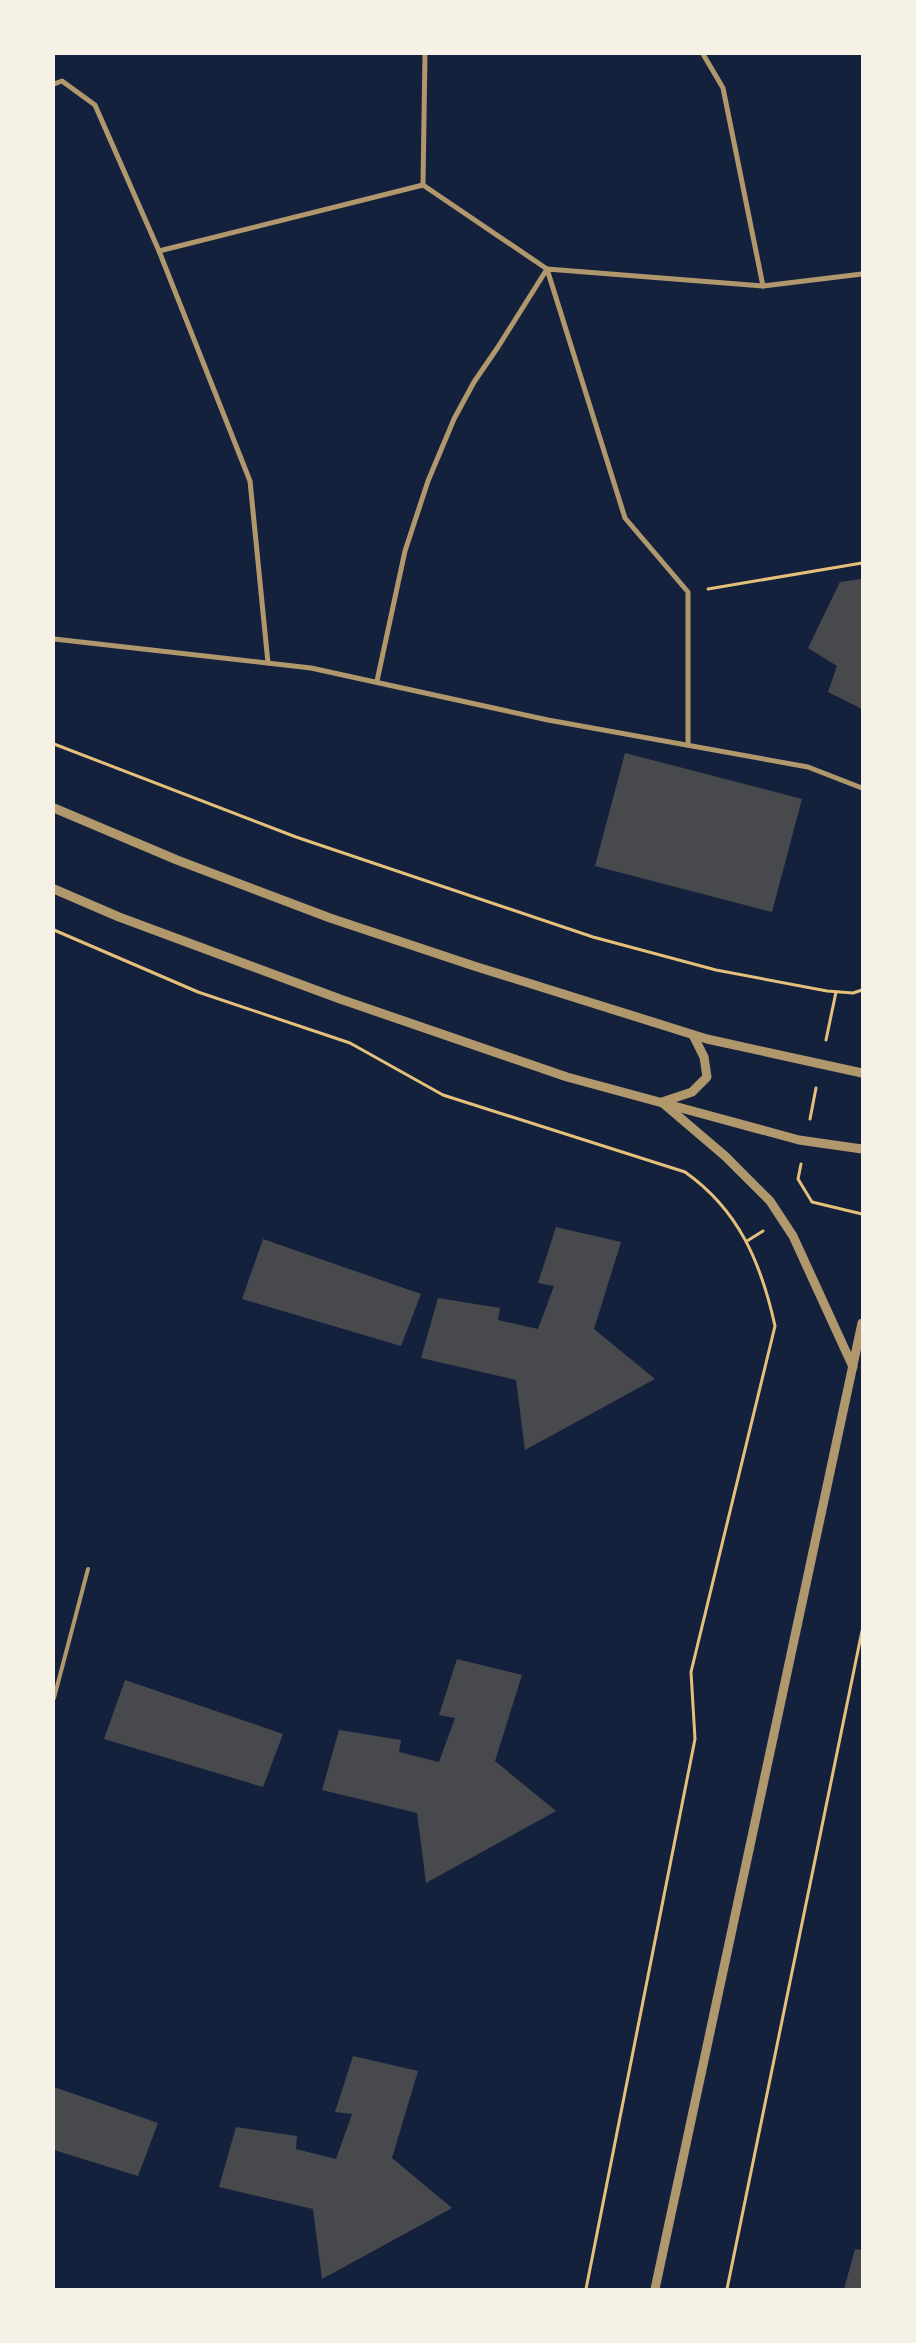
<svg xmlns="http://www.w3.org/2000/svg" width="916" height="2343" font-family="'Nunito Sans',sans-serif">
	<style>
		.building { fill: #48494c }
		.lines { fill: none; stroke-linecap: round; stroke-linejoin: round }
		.path { stroke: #e5c07b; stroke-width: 3 }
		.service { stroke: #b1986c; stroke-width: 4 }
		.minor { stroke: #b1986c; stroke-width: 5 }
		.tertiary { stroke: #b1986c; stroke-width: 9 }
	</style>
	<rect width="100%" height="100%" fill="#14213d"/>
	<!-- building -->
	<g class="building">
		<polygon points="862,579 862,709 828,692 837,666 808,648 840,582"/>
		<polygon points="625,753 802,799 772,912 595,866"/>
		<polygon points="556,1227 621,1242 594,1329 655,1379 525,1450 516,1380 421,1358 438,1298 500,1308 498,1320 538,1329 554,1286 538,1283"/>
		<polygon points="263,1239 421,1294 401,1346 242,1299"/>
		<polygon points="457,1659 522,1675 495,1761 556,1811 426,1883 417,1813 322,1790 339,1730 401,1740 399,1752 439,1762 455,1718 439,1715"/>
		<polygon points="125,1680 283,1734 263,1787 104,1739"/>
		<polygon points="353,2056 418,2071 392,2158 452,2208 322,2279 313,2209 219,2187 236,2127 297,2136 296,2149 336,2159 352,2114 335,2112"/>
		<polygon points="54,2087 158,2123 138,2176 54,2150"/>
		<polygon points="855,2249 862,2250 862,2289 844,2289"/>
	</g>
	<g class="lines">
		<!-- path -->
		<g class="path">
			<polyline points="708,589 862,563"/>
			<polyline points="54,744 296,837 593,937 716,970 827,991 853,993 862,990"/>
			<path d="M54,930L198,992L350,1043L443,1095L685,1172C739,1210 761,1263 775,1326L691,1672L695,1739L586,2289"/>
			<polyline points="826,1040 836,992"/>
			<polyline points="810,1119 816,1088"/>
			<polyline points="801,1164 798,1179 812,1202 862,1214"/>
			<polyline points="747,1241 763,1231"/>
			<polyline points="727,2289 862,1631"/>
		</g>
		<!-- service -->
		<polyline class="service" points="54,1698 88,1569"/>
		<!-- minor -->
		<g class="minor">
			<polyline points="703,54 723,88 763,286"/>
			<polyline points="54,84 62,81 95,105 159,251 423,185 425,54"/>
			<polyline points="159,251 250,481 268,663"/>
			<polyline points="54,639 311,668 548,720 808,767 862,788"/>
			<polyline points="377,681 405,551 428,481 454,419 474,382 498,347 547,269 423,185"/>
			<polyline points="688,745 688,592 625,518 547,269 763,286 862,274"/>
		</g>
		<!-- tertiary -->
		<g class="tertiary">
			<polyline points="54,808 177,860 330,918 474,966 707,1039 862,1073"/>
			<polyline points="54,889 119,917 340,999 567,1077 799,1140 862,1149"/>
			<polyline points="662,1102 692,1092 707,1077 704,1057 693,1035"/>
			<polyline points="664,1104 725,1156 770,1201 793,1236 853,1367"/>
			<polyline points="655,2289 862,1323"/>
		</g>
	</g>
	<!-- border -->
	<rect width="916" height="2343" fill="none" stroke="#f6f1e7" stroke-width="110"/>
</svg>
